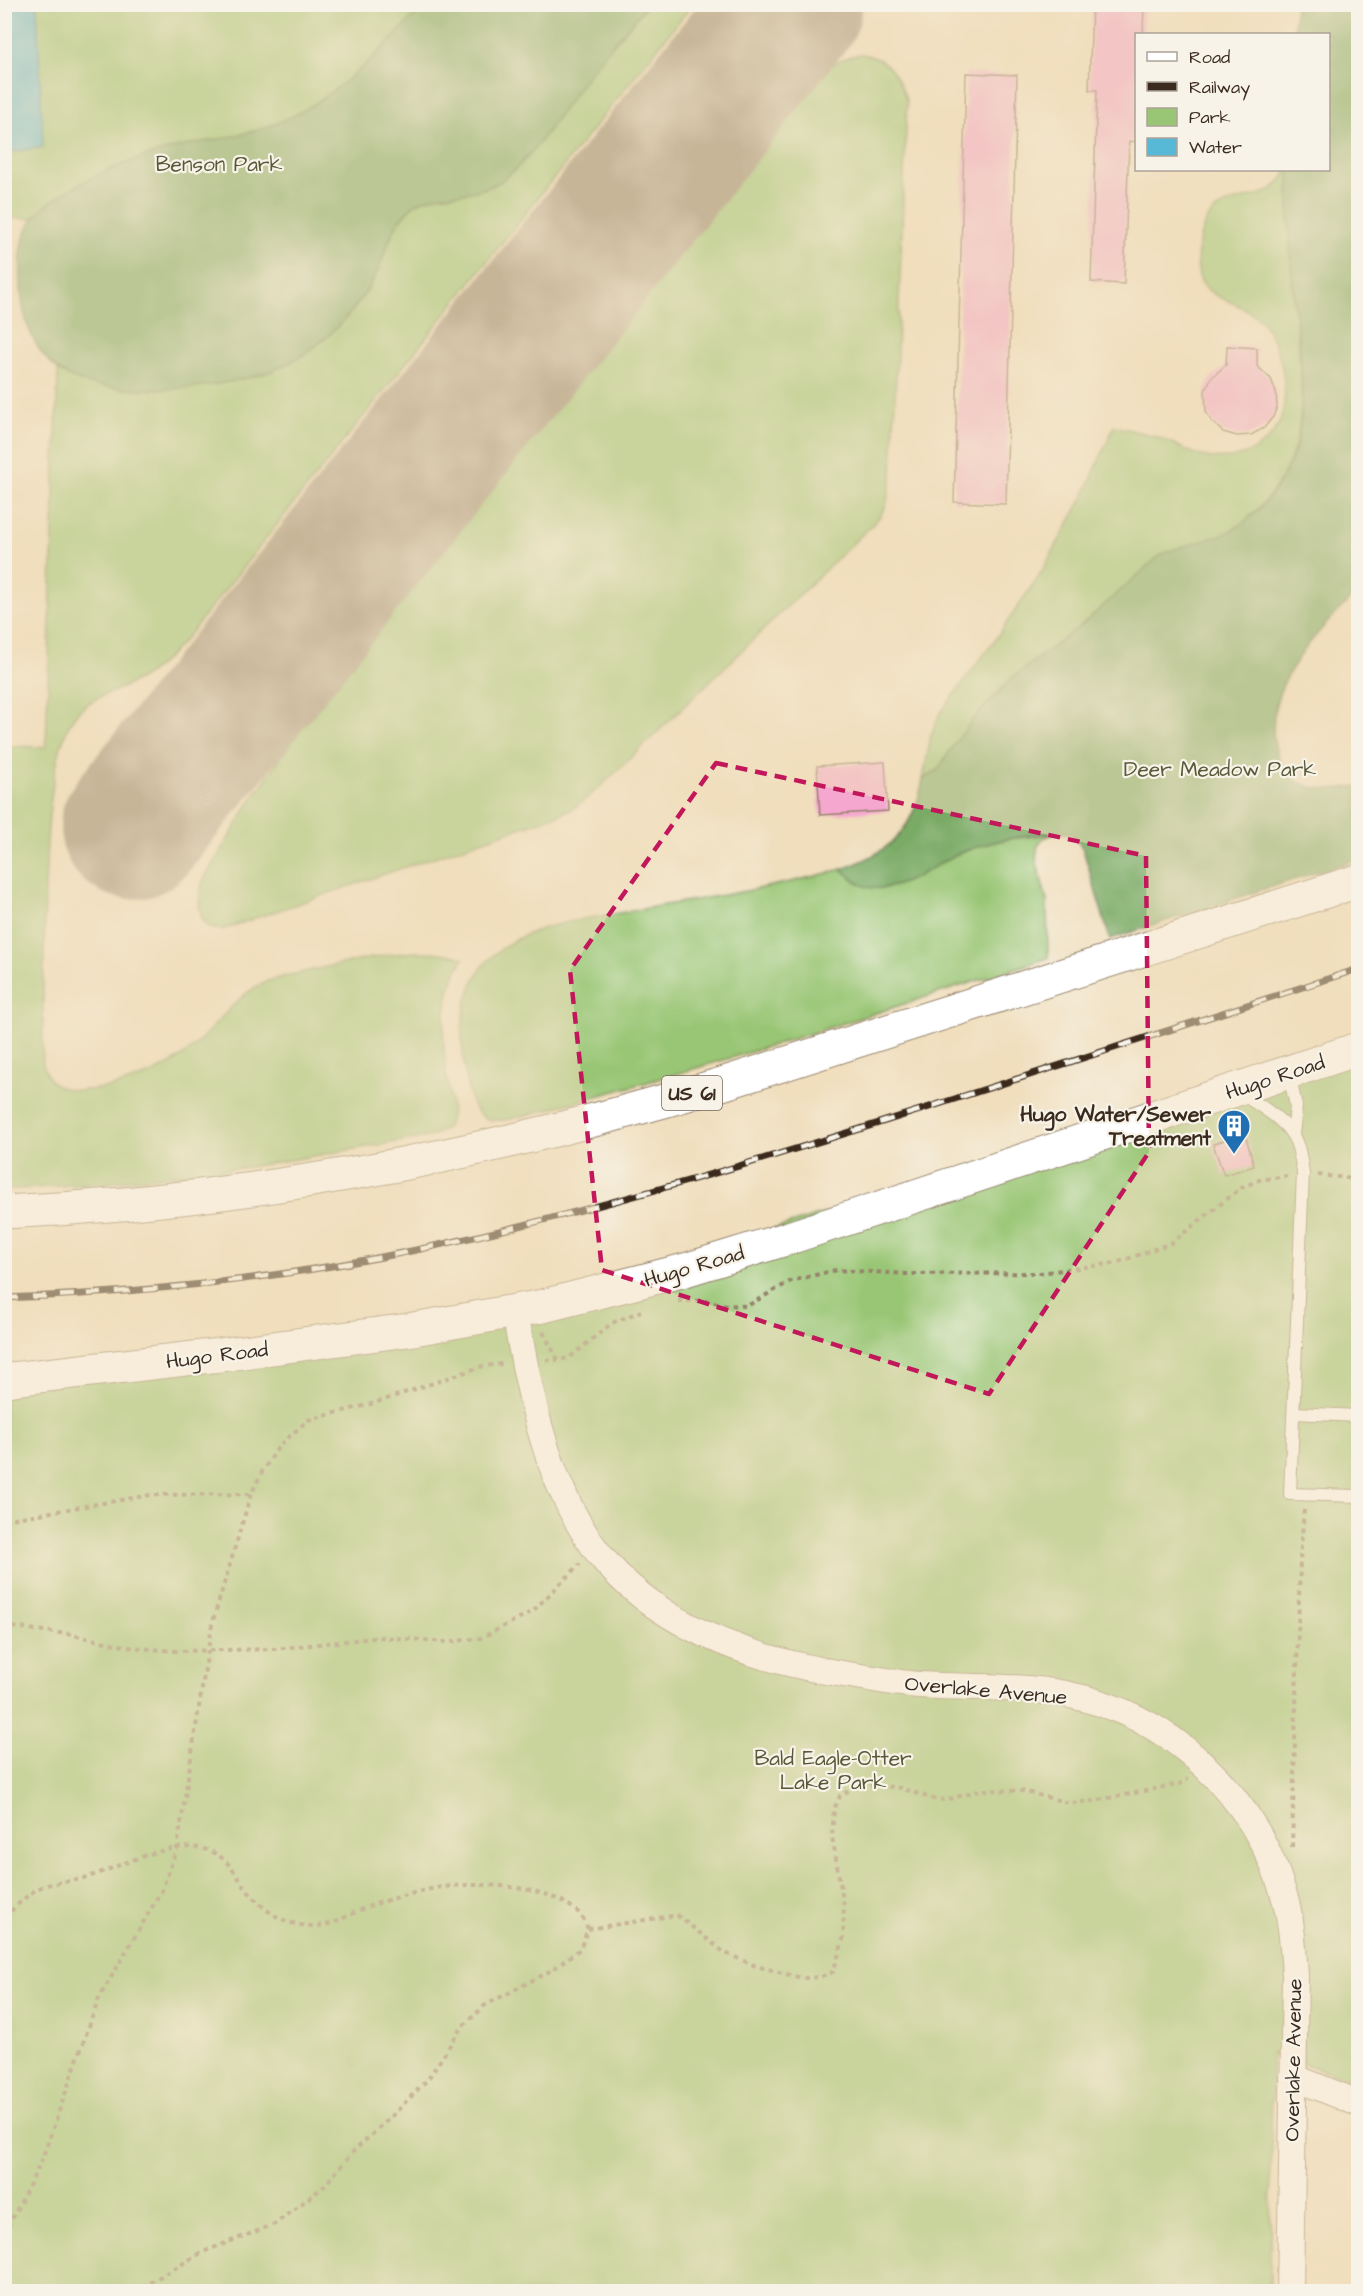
<svg xmlns="http://www.w3.org/2000/svg" width="1363" height="2296" font-family="'Architects Daughter',sans-serif">
	<style>
		.green { fill: #99c674; stroke: #6a7849; stroke-width: 1.5 }
		.forest { fill: #7aab66; stroke: #5a6a42; stroke-width: 1.5 }
		.water { fill: #58b9d6; stroke: #4a727a; stroke-width: 1.5 }
		.lines { fill: none; stroke-linecap: round; stroke-linejoin: round }
		.runway { stroke: #96846d; stroke-width: 144 }
		.building { fill: #f5a7cf }
		.lane-casing { stroke: #96846d; stroke-width: 14 }
		.street-casing { stroke: #96846d; stroke-width: 28 }
		.secondary-casing { stroke: #96846d; stroke-width: 35 }
		.primary-casing { stroke: #96846d; stroke-width: 35 }
		.path { stroke: #96846d; stroke-width: 4; stroke-dasharray: 4.5 4.5; stroke-linecap: butt }
		.lane { stroke: #fff; stroke-width: 12 }
		.street { stroke: #fff; stroke-width: 26 }
		.secondary { stroke: #fff; stroke-width: 33 }
		.primary { stroke: #fff; stroke-width: 33 }
		.rail-casing { stroke: #3b2a1e; stroke-width: 7 }
		.rail { stroke: #f7f3e8; stroke-width: 4.5; stroke-dasharray: 14; stroke-linecap: butt }
		.marked { fill: none; stroke: #c2185b; stroke-width: 4.5; stroke-dasharray: 12 8; stroke-linejoin: round }
		.labels { text-anchor: middle; stroke-width: 4.5; stroke-linejoin: round; paint-order: stroke }
		.shield { fill: #f7f3e8; stroke: #73665b; stroke-width: 1.5 }
		.shield-label { font-size: 20px; font-weight: bold; fill: #3b2a1e }
		.park-label { font-size: 21px; fill: #575938; stroke: #f7f3e8 }
		.street-label { font-size: 21px; fill: #3b2a1e; stroke: #f7f3e8 }
		.poi-label { font-size: 21px; font-weight: bold; fill: #3b2a1e; stroke: #f7f3e8; text-anchor: end }
	</style>
	<rect width="100%" height="100%" fill="#f7f3e8"/>
	<filter id="ink" filterUnits="userSpaceOnUse"><feTurbulence type="fractalNoise" baseFrequency=".0167" numOctaves="2"/><feDisplacementMap in="SourceGraphic" scale="12" xChannelSelector="R" yChannelSelector="G"/><feConvolveMatrix kernelMatrix="1 2 1 2 8 2 1 2 1" color-interpolation-filters="sRGB"/></filter>
	<filter id="wash" filterUnits="userSpaceOnUse"><feTurbulence type="fractalNoise" baseFrequency=".008" numOctaves="4" result="noise"/><feDisplacementMap in="SourceGraphic" scale="24" xChannelSelector="R" yChannelSelector="G"/><feGaussianBlur stdDeviation="1.35" result="paint"/><feColorMatrix in="noise" values="0 0 0 0 0 0 0 0 0 0 0 0 0 0 0 0 0 1.4 0 .05"/><feComposite in="paint" operator="in"/></filter>
	<g filter="url(#wash)">
		<rect width="100%" height="100%" fill="#f0debc"/>
		<!-- green -->
		<g class="green">
			<path d="M5,5H534L263,374C307,360 348,324 371,284C388,254 391,212 427,198L501,181L514,170L529,153L590,72L647,5H692L189,635C172,654 157,670 134,682C116,692 93,696 78,712C42,751 45,904 44,958C43,993 42,1028 43,1063C47,1084 58,1089 78,1090C115,1091 166,1072 193,1047C217,1025 234,998 264,982C288,975 312,970 336,965C380,956 420,945 464,958C442,991 441,1032 446,1071C447,1085 454,1103 451,1117C449,1128 441,1132 432,1136L249,1167L103,1183L5,1190V746L46,747L58,370L62,372L69,219L5,218Z"/>
			<path d="M862,54C890,58 899,78 907,102L892,477L886,506L877,520L613,775L593,793L575,807L558,815L224,929C195,933 197,898 204,879L255,794L297,735L812,83C826,68 840,56 862,54Z"/>
			<path d="M1287,170H1289C1289,211 1289,252 1293,293C1301,384 1321,461 1240,525L1106,604L1064,639L1012,678L974,718L953,746L938,770L923,779L931,735L939,715L997,637L1042,571L1083,498L1114,426C1130,430 1147,433 1162,439C1174,443 1184,450 1196,454C1227,465 1262,455 1278,425C1293,397 1281,339 1258,318C1230,293 1191,304 1198,250C1207,175 1267,218 1287,170Z"/>
			<path d="M1053,834L1042,839L1037,848L1036,860L1047,901L1048,958C900,1005 753,1054 604,1094C578,1101 553,1108 527,1115C517,1117 505,1122 494,1120C470,1118 468,1090 465,1071C458,1029 462,980 497,952C535,921 591,919 637,910C705,898 775,888 842,869L865,886L907,880L945,859L979,846L1008,839Z"/>
			<polygon points="1358,1049 1358,2082 1272,2053 1270,2291 5,2292 5,1380 486,1318"/>
		</g>
		<!-- forest -->
		<g class="forest">
			<path d="M424,5H647C628,27 607,50 589,74C565,104 532,161 501,181C470,201 432,187 409,209C392,225 387,249 378,270C359,309 326,344 287,364C241,389 108,402 63,373C36,356 22,321 21,289C20,264 18,237 35,216C44,205 56,198 68,191C103,169 144,155 184,146C214,139 244,136 272,125C331,103 383,50 424,5Z"/>
			<path d="M1295,5H1358V591C1340,610 1318,630 1303,652C1292,667 1280,687 1276,705C1269,735 1275,775 1308,786C1324,791 1343,788 1358,786V859L1110,939L1083,849L1074,836L1066,833C1039,831 988,841 962,852C935,863 905,891 873,888C861,887 851,878 842,869C891,852 913,831 923,779L938,770L953,746L974,718L1012,678L1085,622L1159,556C1184,542 1216,541 1240,525C1254,516 1266,502 1275,489C1282,477 1290,466 1294,453C1312,399 1295,322 1291,266C1288,234 1289,201 1289,170H1328V34H1294Z"/>
		</g>
		<!-- water -->
		<polygon class="water" points="4,5 37,5 43,147 5,153"/>
		<g class="lines">
			<!-- runway -->
			<polyline class="runway" points="132,827 790,4"/>
		</g>
		<g id="blocks">
			<!-- building -->
			<g class="building">
				<polygon points="1092,4 1144,4 1143,34 1137,34 1137,142 1129,141 1124,284 1091,282 1097,90 1089,90"/>
				<polygon points="966,73 1017,75 1006,504 954,502"/>
				<polygon points="1227,346 1257,348 1257,366 1271,379 1276,392 1277,407 1273,417 1264,428 1251,435 1237,436 1223,432 1212,422 1206,412 1205,391 1211,378 1226,365"/>
				<polygon points="885,762 888,811 820,815 817,766"/>
				<polygon points="1245,1133 1254,1166 1224,1175 1213,1144"/>
			</g>
		</g>
	</g>
	<g filter="url(#ink)">
		<use href="#blocks" fill-opacity="0" stroke="#96846d" stroke-width="1.5"/>
		<g class="lines">
			<!-- lane casing -->
			<g class="lane-casing">
				<g id="lane">
					<polyline points="1289,1074 1296,1106 1293,1135"/>
					<path d="M1240,1093C1257,1104 1283,1118 1293,1136C1300,1147 1301,1161 1303,1173L1290,1494L1358,1496"/>
					<polyline points="1294,1413 1358,1416"/>
				</g>
			</g>
			<!-- street casing -->
			<g class="street-casing">
				<g id="street">
					<path d="M515,1312C530,1396 548,1493 604,1560C668,1635 769,1664 862,1677C881,1680 901,1684 920,1685C968,1688 1017,1685 1065,1694C1170,1714 1254,1794 1284,1895C1292,1921 1293,1948 1295,1975L1290,2292"/>
					<polyline points="1293,2077 1358,2103"/>
				</g>
			</g>
			<!-- secondary casing -->
			<g class="secondary-casing">
				<polyline id="secondary" points="4,1380 220,1355 408,1330 543,1306 685,1270 789,1238 1358,1049"/>
			</g>
			<!-- primary casing -->
			<g class="primary-casing">
				<path id="primary" d="M4,1212C252,1201 488,1155 725,1083L1358,881"/>
			</g>
			<!-- path -->
			<g class="path">
				<polyline points="1318,1175 1347,1178 1358,1183"/>
				<polyline points="678,1301 706,1301 727,1305 747,1306 791,1281 836,1270 907,1274 1040,1273 1116,1263 1171,1243 1241,1188 1259,1180 1287,1176"/>
				<polyline points="543,1332 558,1360 569,1358 612,1323 641,1311"/>
				<polyline points="546,1360 558,1360"/>
				<polyline points="4,1520 150,1495 251,1494"/>
				<polyline points="4,1626 68,1634 129,1647 175,1651 275,1649 381,1637 447,1642 481,1638 533,1611 580,1564"/>
				<polyline points="1292,1847 1300,1560 1304,1510"/>
				<path d="M4,1917C15,1908 27,1894 39,1888C54,1881 72,1882 88,1877C122,1866 174,1837 210,1851C224,1856 233,1869 241,1882C259,1907 282,1927 316,1926C333,1925 343,1918 358,1911C375,1903 395,1898 414,1893C457,1880 544,1880 579,1913C583,1917 586,1924 588,1929L580,1949L552,1970L484,2006L461,2028L428,2079L392,2116L354,2151L323,2187L275,2224L203,2252L133,2292"/>
				<polyline points="588,1929 677,1915 725,1953 756,1966 802,1978 821,1977 833,1972 843,1941 844,1906 832,1836 834,1809 840,1796 853,1788 873,1785 901,1788 933,1799 946,1800 982,1790 1023,1791 1069,1803 1094,1801 1180,1784 1188,1779"/>
				<polyline points="4,2235 41,2162 99,1998 162,1890 177,1848 212,1624 251,1494 262,1472 279,1446 308,1420 375,1403 483,1366 502,1364"/>
			</g>
			<!-- lane -->
			<use href="#lane" class="lane"/>
			<!-- street -->
			<use href="#street" class="street"/>
			<!-- secondary -->
			<use href="#secondary" class="secondary"/>
			<!-- primary -->
			<use href="#primary" class="primary"/>
			<!-- rail casing -->
			<g class="rail-casing">
				<path id="rail" d="M4,1298C142,1293 281,1279 416,1250C602,1210 783,1154 964,1096C1095,1054 1227,1012 1358,969"/>
			</g>
			<!-- rail -->
			<use href="#rail" class="rail"/>
		</g>
	</g>
	<!-- marked area -->
	<path d="M0 0H1363V2296H0ZM716,763L1146,856L1149,1152L989,1394L602,1270L570,970Z" fill="#f0debc" fill-opacity=".55" fill-rule="evenodd"/>
	<path class="marked" d="M716,763L1146,856L1149,1152L989,1394L602,1270L570,970Z"/>
	<!-- icons -->
	<defs>
		<g id="building-pin" transform="scale(1.725)"><path d="M0 17L-7.5 6A9.5 9.5 0 1 1 7.5 6Z" fill="#1f6fb2" stroke="#f7f3e8"/><path d="M-4-6H4V6H1V3H-1V6H-4ZM-2.5-4.3h1.7v1.8h-1.7ZM.8-4.3h1.7v1.8H.8ZM-2.5-1h1.7V.8h-1.7ZM.8-1h1.7V.8H.8Z" fill="#fff"/></g>
	</defs>
	<g fill-rule="evenodd">
		<use href="#building-pin" x="1234" y="1126"/>
	</g>
	<g class="labels">
		<!-- shield labels -->
		<rect class="shield" x="662" y="1076" width="60" height="34" rx="4.5"/>
		<g class="shield-label">
			<text x="692" y="1100">US 61</text>
		</g>
		<!-- park labels -->
		<g class="park-label">
			<text x="219" y="171">Benson Park</text>
			<text x="1220" y="776">Deer Meadow Park</text>
			<text x="833" y="1765">Bald Eagle-Otter<tspan x="833" dy="24">Lake Park</tspan></text>
		</g>
		<!-- street labels -->
		<g class="street-label">
			<text transform="translate(1275 1077) rotate(-18)" y="7">Hugo Road</text>
			<text transform="translate(694 1266) rotate(-16)" y="7">Hugo Road</text>
			<text transform="translate(217 1355) rotate(-7)" y="7">Hugo Road</text>
			<text transform="translate(986 1690) rotate(5)" y="7">Overlake Avenue</text>
			<text transform="translate(1293 2060) rotate(-89)" y="7">Overlake Avenue</text>
		</g>
		<!-- poi labels -->
		<g class="poi-label">
			<text x="1211" y="1121">Hugo Water/Sewer<tspan x="1211" dy="24">Treatment</tspan></text>
		</g>
	</g>
	<!-- margin -->
	<rect width="1363" height="2296" fill="none" stroke="#f7f3e8" stroke-width="24"/>
	<!-- legend -->
	<rect x="1135" y="33" width="195" height="138" fill="#f7f3e8" stroke="#aca397" stroke-width="1.5"/>
	<rect x="1147" y="52" width="30" height="9" fill="#ffffff" stroke="#aca397" stroke-width="1.5"/>
	<text x="1189" y="63" font-size="18" fill="#3b2a1e">Road</text>
	<rect x="1147" y="82" width="30" height="9" fill="#3b2a1e" stroke="#aca397" stroke-width="1.5"/>
	<text x="1189" y="93" font-size="18" fill="#3b2a1e">Railway</text>
	<rect x="1147" y="108" width="30" height="18" fill="#99c674" stroke="#aca397" stroke-width="1.5"/>
	<text x="1189" y="123" font-size="18" fill="#3b2a1e">Park</text>
	<rect x="1147" y="138" width="30" height="18" fill="#58b9d6" stroke="#aca397" stroke-width="1.5"/>
	<text x="1189" y="153" font-size="18" fill="#3b2a1e">Water</text>
</svg>
